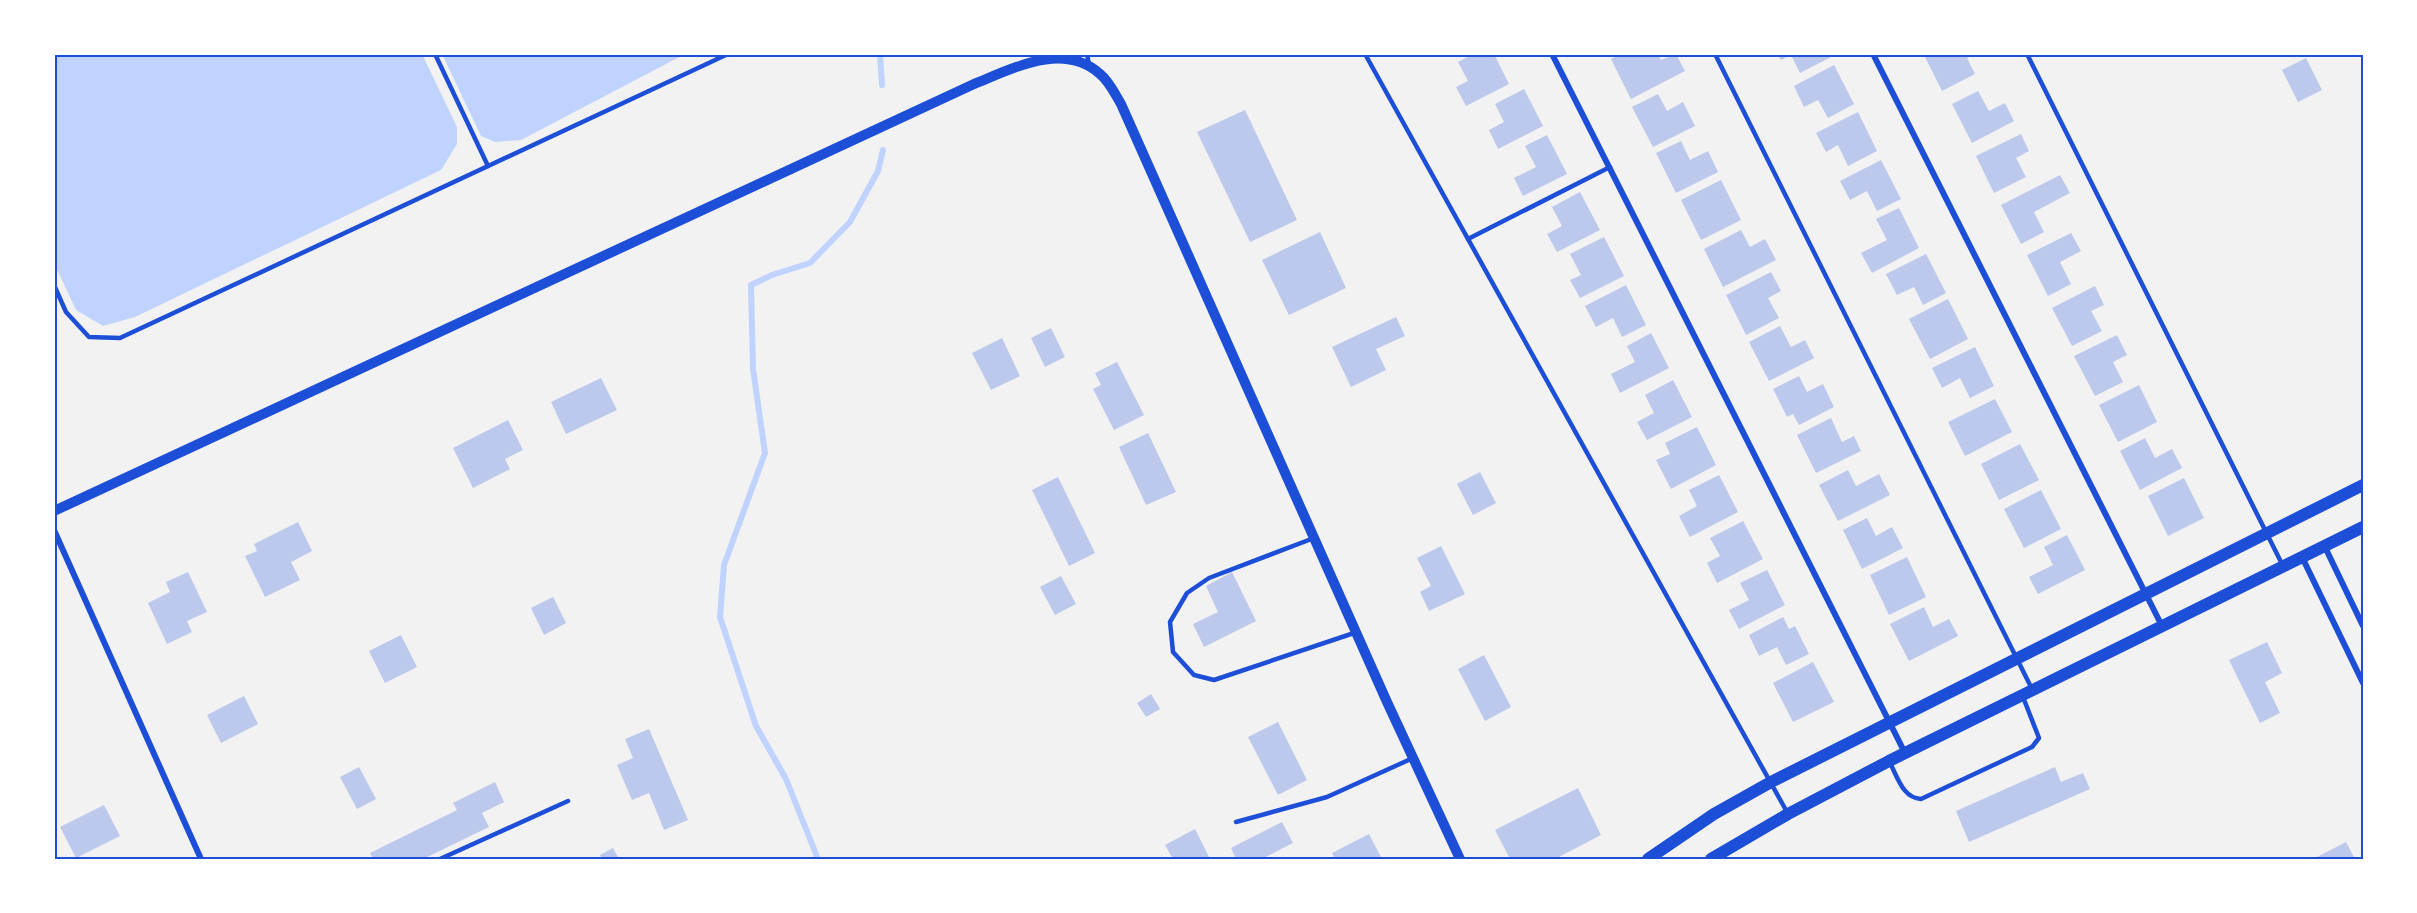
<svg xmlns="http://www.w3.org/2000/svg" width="2417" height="913" font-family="Lora,serif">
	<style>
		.water { fill: #bfd3fe }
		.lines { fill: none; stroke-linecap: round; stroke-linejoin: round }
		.stream { stroke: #bfd3fe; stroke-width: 6 }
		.building { fill: #bdc9ec }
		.service { stroke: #1d4ed8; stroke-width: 4.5 }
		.minor { stroke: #1d4ed8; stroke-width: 6 }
		.tertiary { stroke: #1d4ed8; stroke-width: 10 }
		.secondary { stroke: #1d4ed8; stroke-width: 12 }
		.neatline { fill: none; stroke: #1d4ed8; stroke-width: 2 }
	</style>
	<rect width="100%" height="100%" fill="#f2f2f2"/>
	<!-- water -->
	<g class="water">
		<polygon points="54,54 422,54 457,127 457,144 441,170 135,317 103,326 76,310 54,263"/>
		<polygon points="442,54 685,54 521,140 495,142 481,136"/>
	</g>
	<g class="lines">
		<!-- stream -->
		<g class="stream">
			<polyline points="880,54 882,85"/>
			<polyline points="818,859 786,779 756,726 720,617 724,565 765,453 753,369 751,285 772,275 810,263 850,222 878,171 883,150"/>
		</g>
	</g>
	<!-- building -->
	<g class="building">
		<polygon points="1473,54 1494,54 1509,84 1466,106 1456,87 1468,81 1458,62"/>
		<polygon points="1621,54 1645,54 1646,57 1658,54 1661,60 1676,54 1685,71 1631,99 1611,59"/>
		<polygon points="1777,54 1829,54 1831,57 1800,73 1791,55 1781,60"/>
		<polygon points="1975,54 1967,58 1975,74 1942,91 1924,55"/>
		<polygon points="2306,58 2322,90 2298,102 2282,70"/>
		<polygon points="1834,65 1854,104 1828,118 1818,100 1804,107 1794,86"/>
		<polygon points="1524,89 1543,126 1498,149 1489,130 1504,122 1495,104"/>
		<polygon points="1978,91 1989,111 2005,103 2014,121 1972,143 1952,104"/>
		<polygon points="1658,94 1667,111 1683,102 1695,126 1653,147 1632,107"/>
		<polygon points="1245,110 1297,220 1250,242 1197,132"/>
		<polygon points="1858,112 1877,151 1848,166 1838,145 1826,152 1816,133"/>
		<polygon points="2021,134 2029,151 2016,158 2026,177 1994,193 1976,156"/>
		<polygon points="1547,135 1567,174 1523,196 1514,178 1536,167 1525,146"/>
		<polygon points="1681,141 1690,160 1708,151 1718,172 1676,193 1656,153"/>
		<polygon points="1881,160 1901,199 1877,211 1867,191 1850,200 1840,181"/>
		<polygon points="2060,175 2070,193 2034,212 2044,232 2021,244 2001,205"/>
		<polygon points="1721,180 1741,220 1701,240 1681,200"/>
		<polygon points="1580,192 1600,230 1557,252 1547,234 1562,226 1552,207"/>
		<polygon points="1899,208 1919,248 1872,273 1861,253 1887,240 1876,219"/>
		<polygon points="1741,230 1750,247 1765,239 1776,260 1723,287 1704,249"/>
		<polygon points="1320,232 1346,288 1289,315 1262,260"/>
		<polygon points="2071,233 2081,251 2060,262 2071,284 2048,296 2027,255"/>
		<polygon points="1604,237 1624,276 1580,298 1570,280 1581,275 1570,254"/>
		<polygon points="1926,254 1946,293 1923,305 1914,287 1897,295 1886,274"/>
		<polygon points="1771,272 1781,291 1768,298 1779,318 1746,335 1726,295"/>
		<polygon points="1626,285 1646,325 1622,337 1613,318 1596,327 1585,306"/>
		<polygon points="2095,286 2104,305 2091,311 2102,331 2072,346 2052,308"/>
		<polygon points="1948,299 1968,339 1930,359 1909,319"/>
		<polygon points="1396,317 1405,336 1376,349 1386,370 1351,387 1332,347"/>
		<polygon points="1780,326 1791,347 1805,340 1814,358 1769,381 1749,342"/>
		<polygon points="1051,328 1065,357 1045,367 1031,338"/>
		<polygon points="1651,333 1669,368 1620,393 1611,374 1635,362 1627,346"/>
		<polygon points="2117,335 2127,355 2113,362 2123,382 2095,396 2074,356"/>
		<polygon points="1002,338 1020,376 991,390 972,353"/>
		<polygon points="1975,347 1994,386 1970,398 1960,378 1942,388 1932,368"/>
		<polygon points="1117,362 1144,415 1114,430 1093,389 1101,385 1095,373"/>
		<polygon points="1799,376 1807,392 1823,384 1834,407 1799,425 1793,414 1787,417 1773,389"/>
		<polygon points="601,378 617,410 566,434 551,402"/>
		<polygon points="1673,380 1692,417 1647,440 1637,422 1654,413 1645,395"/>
		<polygon points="2139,385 2157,422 2118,442 2099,405"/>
		<polygon points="1995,399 2012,432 1965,456 1948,422"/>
		<polygon points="1831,418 1842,442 1854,436 1861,451 1816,473 1797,435"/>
		<polygon points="508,420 523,450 505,459 510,469 473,488 453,448"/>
		<polygon points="1697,427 1716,465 1671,489 1656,460 1670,454 1665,443"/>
		<polygon points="1148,433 1176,492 1146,505 1119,447"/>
		<polygon points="2145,438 2155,458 2172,449 2182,468 2140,490 2120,451"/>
		<polygon points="2020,444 2039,480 1999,500 1981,464"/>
		<polygon points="1848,470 1856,486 1879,474 1890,495 1838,521 1819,485"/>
		<polygon points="1480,472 1496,503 1473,515 1457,484"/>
		<polygon points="1719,475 1738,512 1690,537 1679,516 1697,506 1689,490"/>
		<polygon points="1058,477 1095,553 1069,566 1032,490"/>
		<polygon points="2184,478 2204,518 2168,536 2148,496"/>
		<polygon points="2041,490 2061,529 2024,548 2004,509"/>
		<polygon points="1867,518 1876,536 1892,527 1903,548 1862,569 1843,530"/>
		<polygon points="1743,521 1763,559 1717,583 1707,563 1720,556 1710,538"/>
		<polygon points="298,522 312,551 291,562 300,580 265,597 245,556 257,551 254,544"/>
		<polygon points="2067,535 2085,570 2038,594 2029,577 2053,565 2044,547"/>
		<polygon points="1441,546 1465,594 1429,611 1420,592 1431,586 1417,558"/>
		<polygon points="1907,557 1926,597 1889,615 1870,575"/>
		<polygon points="1767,570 1785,605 1739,629 1729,610 1749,600 1740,583"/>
		<polygon points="188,572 207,612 187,621 192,632 167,644 148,603 170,592 166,582"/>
		<polygon points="1232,572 1256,621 1204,647 1193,624 1218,612 1206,586"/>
		<polygon points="1061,576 1076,604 1055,615 1040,587"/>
		<polygon points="553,597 566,623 544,635 531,608"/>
		<polygon points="1924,607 1933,627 1949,619 1958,636 1909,661 1890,624"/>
		<polygon points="1783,617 1789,629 1795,626 1809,654 1786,665 1777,647 1759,656 1749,635"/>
		<polygon points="401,635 417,667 385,683 369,651"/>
		<polygon points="2267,642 2282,673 2265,682 2280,713 2260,723 2229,660"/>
		<polygon points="1484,655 1511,707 1485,721 1458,669"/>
		<polygon points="1813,662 1834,702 1793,722 1773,683"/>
		<polygon points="1151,694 1160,709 1146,717 1137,703"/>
		<polygon points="244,696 258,724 221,743 207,715"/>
		<polygon points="1278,722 1307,780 1278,795 1248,737"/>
		<polygon points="649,729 688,820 664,830 649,793 632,800 617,765 633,758 625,739"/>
		<polygon points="359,767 376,799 357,809 340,777"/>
		<polygon points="2055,767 2061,782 2083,773 2090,789 1969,842 1956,811"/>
		<polygon points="495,782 504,802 482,813 489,827 423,859 373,859 370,853 457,810 453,803"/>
		<polygon points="1578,788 1601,835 1555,859 1510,859 1495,830"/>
		<polygon points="104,805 120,836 76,858 60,827"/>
		<polygon points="1282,822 1293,843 1262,859 1236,859 1231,848"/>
		<polygon points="1195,829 1210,859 1173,859 1165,845"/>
		<polygon points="1369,834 1382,859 1335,859 1332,853"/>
		<polygon points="2346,842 2355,859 2313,859"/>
		<polygon points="613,848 619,859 602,859 600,855"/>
	</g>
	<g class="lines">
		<!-- service -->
		<g class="service">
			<polyline points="435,54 488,166"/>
			<polyline points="1087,54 1089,65"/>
			<polyline points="1365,54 1787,812"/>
			<polyline points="1715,54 2032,689"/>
			<polyline points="2027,54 2282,564"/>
			<polyline points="1468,239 1610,167"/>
			<polyline points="54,285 66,312 89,337 120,338 728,54"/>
			<polyline points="1314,538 1209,578 1187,593 1170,622 1173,652 1194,675 1214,680 1354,633"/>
			<path d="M1890,763C1898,778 1903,798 1921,799L2032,747L2039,738L2023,697"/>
			<polyline points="1236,822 1327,797 1413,758"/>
			<polyline points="440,859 568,801"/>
		</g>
		<!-- minor -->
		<g class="minor">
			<polyline points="1552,54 1905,753"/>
			<polyline points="1873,54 2162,626"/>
			<polyline points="54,530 201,859"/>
			<polyline points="2324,545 2363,626"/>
			<polyline points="2302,557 2363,683"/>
		</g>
		<!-- tertiary -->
		<path class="tertiary" d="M54,511L974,84C1012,69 1063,41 1100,74C1109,81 1115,94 1121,104L1387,702L1460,859"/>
		<!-- secondary -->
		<g class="secondary">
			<polyline points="1648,859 1714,814 1771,782 2363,485"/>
			<polyline points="1711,859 1788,814 1889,761 2363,527"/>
		</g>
	</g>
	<!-- border -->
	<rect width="2417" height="913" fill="none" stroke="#ffffff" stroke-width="111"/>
	<rect x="56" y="56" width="2306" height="802" class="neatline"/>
</svg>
